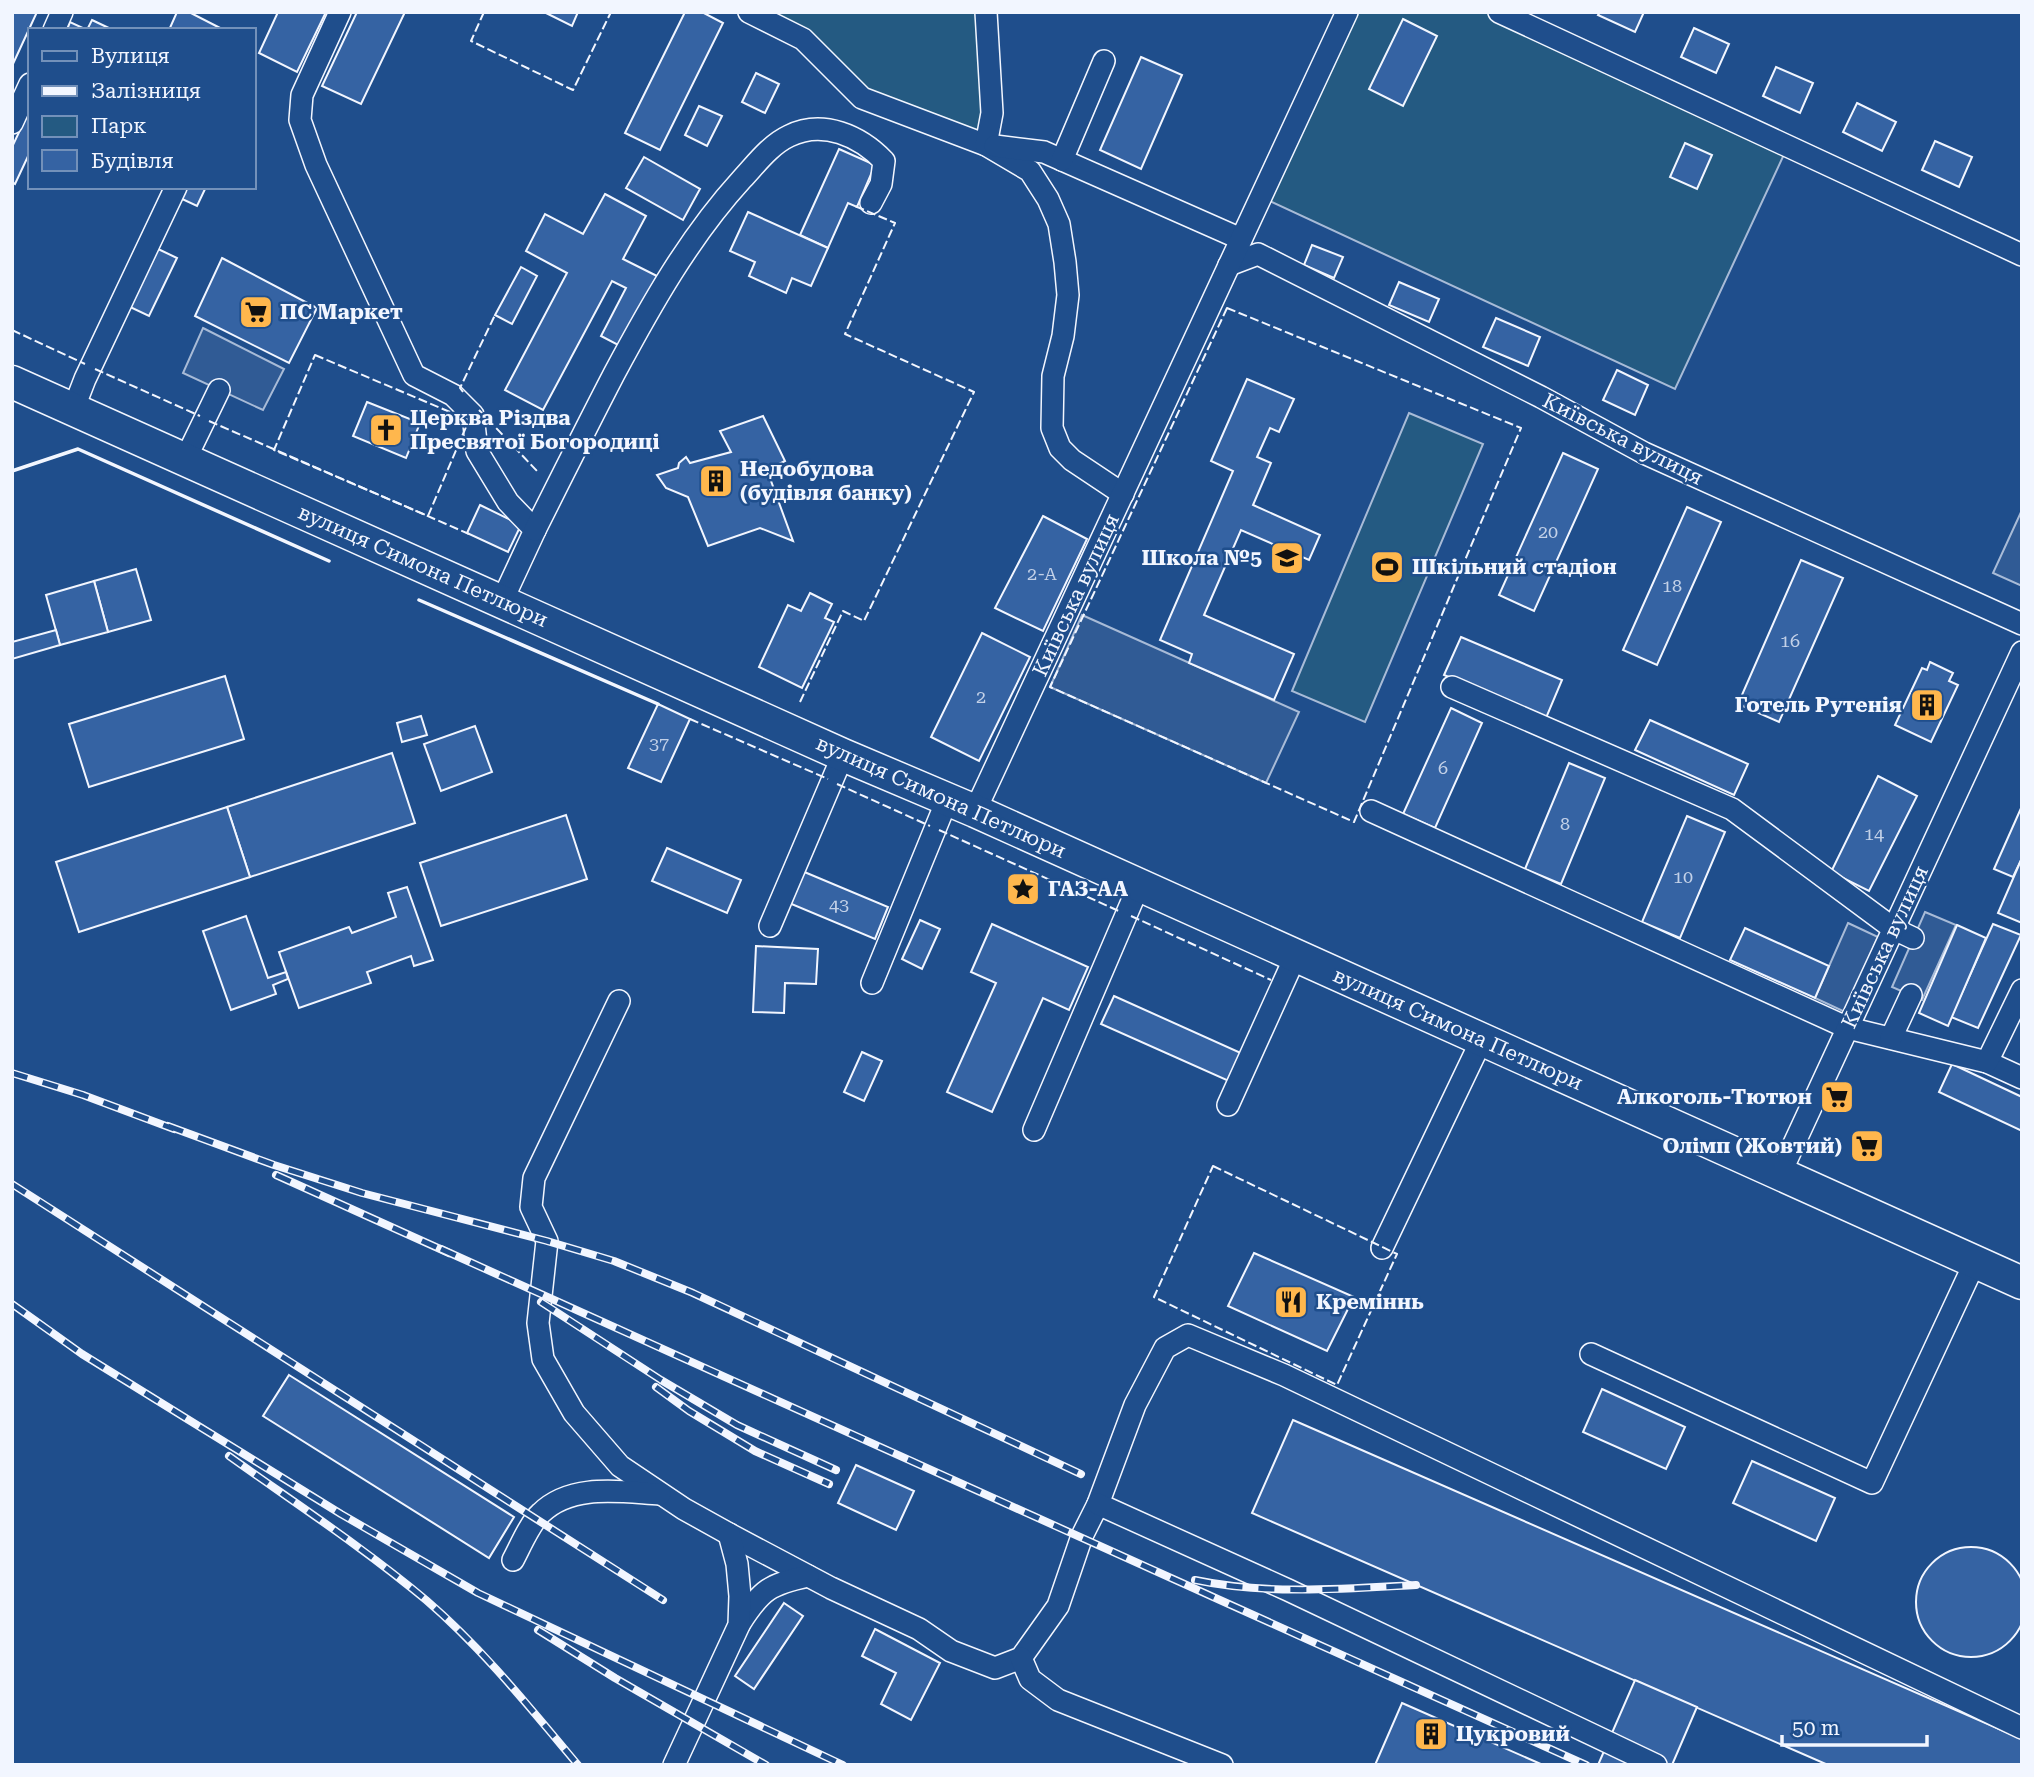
<svg xmlns="http://www.w3.org/2000/svg" width="2034" height="1777" font-family="'Roboto Serif',serif">
	<style>
		.green { fill: #245a82; stroke: #a8bbd7; stroke-width: 2 }
		.parking { fill: #305b95; stroke: #a8bbd7; stroke-width: 2 }
		.building { fill: #3563a3; stroke: #f2f6ff; stroke-width: 2 }
		.lines { fill: none; stroke-linecap: round; stroke-linejoin: round }
		.minor-casing { stroke: #f2f6ff; stroke-width: 24 }
		.highway-casing { stroke: #f2f6ff; stroke-width: 35 }
		.minor { stroke: #1f4e8c; stroke-width: 21 }
		.highway { stroke: #1f4e8c; stroke-width: 32 }
		.rail-casing { stroke: #f2f6ff; stroke-width: 8 }
		.rail { stroke: #1f4e8c; stroke-width: 5; stroke-dasharray: 16; stroke-linecap: butt }
		.fence { stroke: #f2f6ff; stroke-width: 2; stroke-dasharray: 9 3.5; stroke-linecap: butt }
		.wall { stroke: #f2f6ff; stroke-width: 3.5 }
		.labels { text-anchor: middle; stroke-width: 5; stroke-linejoin: round; paint-order: stroke }
		.number-label { font-size: 18px; fill: #c3d1e8 }
		.poi-label { font-size: 21px; font-weight: bold; fill: #f2f6ff; stroke: #1f4e8c; text-anchor: start }
		.street-label { font-size: 21px; fill: #f2f6ff; stroke: #1f4e8c }
	</style>
	<rect width="100%" height="100%" fill="#1f4e8c"/>
	<!-- green -->
	<g class="green">
		<polygon points="749,12 986,12 986,145 862,98 803,39"/>
		<polygon points="1347,12 1499,12 1787,148 1675,389 1261,197"/>
		<polygon points="1409,413 1483,444 1365,722 1292,691"/>
	</g>
	<!-- parking -->
	<g class="parking">
		<polygon points="203,328 284,369 263,410 183,373"/>
		<polygon points="2022,510 2022,586 1993,573"/>
		<polygon points="1082,615 1299,712 1266,783 1050,687"/>
		<polygon points="1925,912 1956,925 1922,1000 1892,987"/>
		<polygon points="1848,923 1878,937 1845,1012 1815,998"/>
	</g>
	<!-- building -->
	<g class="building">
		<polygon points="12,12 37,12 12,66"/>
		<polygon points="177,12 189,12 224,30 169,30"/>
		<polygon points="278,12 326,12 297,72 259,53"/>
		<polygon points="357,12 405,12 361,104 322,86"/>
		<polygon points="544,12 578,12 572,26"/>
		<polygon points="685,12 702,12 723,23 660,150 625,133"/>
		<polygon points="1600,12 1644,12 1635,32 1598,15"/>
		<polygon points="1403,19 1437,36 1403,106 1369,89"/>
		<polygon points="92,20 113,30 67,30 70,22 87,30"/>
		<polygon points="1694,28 1729,44 1716,73 1681,57"/>
		<polygon points="1141,57 1182,75 1141,169 1100,150"/>
		<polygon points="1776,67 1813,83 1800,113 1763,96"/>
		<polygon points="756,73 779,84 765,113 742,102"/>
		<polygon points="1857,103 1896,122 1882,151 1843,132"/>
		<polygon points="699,106 722,116 707,146 685,135"/>
		<polygon points="30,109 30,152 15,184 12,182 12,147"/>
		<polygon points="1935,141 1972,157 1959,187 1922,170"/>
		<polygon points="1685,143 1712,155 1697,189 1670,177"/>
		<polygon points="839,149 875,165 857,207 848,203 828,248 800,235"/>
		<polygon points="644,157 700,189 683,220 626,188"/>
		<polygon points="186,187 206,187 197,206 180,198"/>
		<polygon points="605,194 646,216 623,259 657,276 620,346 601,336 626,288 612,281 543,410 505,390 567,273 526,251 545,214 583,234"/>
		<polygon points="748,212 828,248 811,286 792,278 786,293 749,276 755,262 730,251"/>
		<polygon points="1312,245 1343,257 1334,278 1304,265"/>
		<polygon points="156,248 177,258 149,316 128,306"/>
		<polygon points="222,258 317,308 289,363 195,316"/>
		<polygon points="521,267 537,276 512,324 495,315"/>
		<polygon points="1399,282 1439,299 1429,322 1389,305"/>
		<polygon points="1496,318 1540,337 1528,366 1483,347"/>
		<polygon points="1617,370 1648,385 1635,415 1603,400"/>
		<polygon points="1247,379 1294,399 1279,432 1270,428 1257,457 1271,463 1253,505 1320,535 1309,560 1241,530 1204,615 1294,654 1274,700 1189,663 1192,654 1160,640 1233,471 1211,461"/>
		<polygon points="367,402 420,423 406,458 353,436"/>
		<polygon points="763,416 785,461 767,470 793,541 760,528 708,546 688,497 666,488 657,475 678,468 679,463 686,457 690,463 731,452 720,431"/>
		<polygon points="1563,453 1598,469 1534,611 1499,595"/>
		<polygon points="480,505 521,525 508,552 467,533"/>
		<polygon points="1687,507 1721,522 1657,665 1623,650"/>
		<polygon points="1043,516 1087,539 1043,631 995,608"/>
		<polygon points="1801,560 1843,578 1779,722 1738,704"/>
		<polygon points="136,569 151,620 108,632 94,581"/>
		<polygon points="94,581 108,632 60,645 46,595"/>
		<polygon points="810,593 832,604 825,618 834,622 802,688 759,667 788,605 801,611"/>
		<polygon points="56,630 60,645 12,659 12,642"/>
		<polygon points="982,633 1030,657 979,761 931,737"/>
		<polygon points="1461,637 1562,680 1546,718 1444,675"/>
		<polygon points="1930,662 1953,673 1949,681 1958,685 1931,742 1895,725 1922,668 1927,670"/>
		<polygon points="225,676 244,739 89,787 69,724"/>
		<polygon points="658,704 690,719 661,782 628,768"/>
		<polygon points="1451,708 1482,723 1435,828 1403,814"/>
		<polygon points="421,716 427,735 402,742 397,723"/>
		<polygon points="1650,720 1748,764 1734,795 1635,750"/>
		<polygon points="475,726 492,772 441,791 424,744"/>
		<polygon points="392,753 415,823 250,877 227,807"/>
		<polygon points="1569,763 1605,778 1561,884 1525,869"/>
		<polygon points="1878,776 1917,796 1869,891 1831,872"/>
		<polygon points="2022,806 2022,858 2013,877 1994,869"/>
		<polygon points="227,807 250,877 79,932 56,862"/>
		<polygon points="566,815 587,879 441,926 420,863"/>
		<polygon points="1687,816 1725,832 1680,938 1642,922"/>
		<polygon points="667,848 741,880 727,913 652,881"/>
		<polygon points="2022,858 2022,923 1998,913"/>
		<polygon points="802,871 888,907 875,939 789,903"/>
		<polygon points="407,887 433,960 414,966 411,956 367,972 371,983 299,1008 279,952 349,927 352,933 396,917 388,893"/>
		<polygon points="246,916 268,978 286,972 288,979 273,985 276,994 231,1010 203,931"/>
		<polygon points="920,920 940,929 922,969 902,959"/>
		<polygon points="992,924 1088,967 1069,1010 1043,998 992,1112 947,1092 996,983 971,972"/>
		<polygon points="1993,924 2021,935 1978,1028 1951,1017"/>
		<polygon points="1957,925 1986,938 1948,1026 1919,1013"/>
		<polygon points="1745,928 1829,966 1815,998 1730,960"/>
		<polygon points="756,946 818,949 816,984 785,983 784,1013 753,1012"/>
		<polygon points="1114,996 1243,1054 1231,1082 1101,1024"/>
		<polygon points="862,1052 882,1061 864,1101 844,1092"/>
		<polygon points="1952,1064 2022,1097 2022,1131 1939,1092"/>
		<polygon points="1836,1086 1845,1091 1838,1107 1829,1103"/>
		<polygon points="1866,1136 1875,1140 1868,1157 1858,1152"/>
		<polygon points="1254,1253 1354,1297 1327,1351 1228,1306"/>
		<polygon points="289,1375 514,1517 489,1558 263,1416"/>
		<polygon points="1602,1389 1685,1427 1666,1469 1583,1432"/>
		<polygon points="1293,1420 2022,1739 2022,1765 1828,1765 1252,1513"/>
		<polygon points="1752,1461 1835,1498 1816,1541 1733,1503"/>
		<polygon points="856,1465 914,1491 896,1530 838,1503"/>
		<circle cx="1971" cy="1602" r="55"/>
		<polygon points="784,1603 803,1616 754,1689 735,1676"/>
		<polygon points="875,1629 940,1663 911,1720 881,1704 896,1673 862,1656"/>
		<polygon points="1635,1680 1697,1707 1672,1765 1598,1765"/>
		<polygon points="1402,1703 1543,1765 1375,1765"/>
	</g>
	<g class="lines">
		<!-- minor casing -->
		<g class="minor-casing">
			<g id="minor">
				<polyline points="340,12 302,95 300,120 316,165 414,375 453,395 473,415 477,451 508,502 535,530 502,601"/>
				<polyline points="749,12 803,39 862,98 986,145 1030,171 1048,199 1059,224 1065,262 1068,295 1063,336 1053,376 1052,428 1060,448 1072,460 1123,494"/>
				<polyline points="1499,12 2022,255"/>
				<polyline points="54,30 62,12"/>
				<polyline points="12,123 30,84"/>
				<polyline points="986,145 992,113 986,12"/>
				<polyline points="995,146 1044,152 1241,239"/>
				<polyline points="1062,160 1104,61"/>
				<polyline points="1229,265 1258,254 1541,397 1644,453 2022,624"/>
				<polyline points="73,410 85,379 176,187"/>
				<polyline points="185,460 219,390"/>
				<path d="M535,530C561,478 587,426 614,374C651,305 689,237 742,179C756,164 770,145 789,136C823,119 860,136 884,161L881,184L871,203"/>
				<polyline points="1452,687 1732,809 1894,929 1913,938"/>
				<polyline points="975,811 1347,12"/>
				<polyline points="1371,811 1848,1028 1987,1062 2022,1078"/>
				<polyline points="770,926 843,755"/>
				<polyline points="872,983 947,800"/>
				<polyline points="619,1001 534,1178 531,1207 547,1241 538,1323 543,1359 574,1413 620,1466 684,1509 729,1534 831,1588 919,1629 951,1651 995,1668 1021,1658 1058,1606 1082,1536 1098,1504 1135,1405 1165,1348 1188,1335 1284,1375 2022,1728"/>
				<polyline points="1891,1038 1911,995"/>
				<polyline points="1987,1062 2022,990"/>
				<polyline points="1228,1105 1296,955"/>
				<polyline points="1034,1130 1139,885"/>
				<polyline points="1780,1174 2022,652"/>
				<polyline points="1382,1248 1482,1039"/>
				<polyline points="1591,1354 1872,1483 1975,1262"/>
				<polyline points="1098,1504 1288,1590 1656,1765"/>
				<path d="M513,1560C520,1547 530,1523 541,1513C572,1483 621,1492 660,1494"/>
				<path d="M740,1623C761,1590 770,1584 808,1576"/>
				<polyline points="1021,1658 1030,1679 1058,1700 1222,1765"/>
				<polyline points="674,1765 739,1625 740,1596 737,1564 729,1534"/>
			</g>
		</g>
		<!-- highway casing -->
		<g class="highway-casing">
			<polyline id="highway" points="12,382 843,755 975,811 2022,1283"/>
		</g>
		<!-- minor -->
		<use href="#minor" class="minor"/>
		<!-- highway -->
		<use href="#highway" class="highway"/>
		<!-- rail casing -->
		<g class="rail-casing">
			<g id="rail">
				<polyline points="12,1073 83,1095 174,1129"/>
				<polyline points="168,1126 274,1165 362,1193 547,1241 614,1261 693,1293 1081,1474"/>
				<polyline points="276,1175 449,1253"/>
				<polyline points="12,1184 663,1600"/>
				<polyline points="441,1249 1586,1765"/>
				<polyline points="541,1302 661,1380 737,1425 836,1470"/>
				<polyline points="12,1304 82,1354 341,1514 478,1593 843,1765"/>
				<polyline points="656,1387 689,1411 755,1451 829,1484"/>
				<path d="M229,1456C295,1503 364,1548 426,1600C483,1649 530,1708 578,1765"/>
				<path d="M1195,1580C1268,1595 1342,1589 1416,1585"/>
				<polyline points="538,1630 615,1678 766,1765"/>
			</g>
		</g>
		<!-- rail -->
		<use href="#rail" class="rail"/>
		<!-- fence -->
		<g class="fence">
			<polyline points="484,12 471,41 573,90 611,12"/>
			<polygon points="1227,308 1521,428 1354,822 1050,687"/>
			<polyline points="12,330 85,364"/>
			<polygon points="315,355 469,420 428,516 274,450"/>
			<polyline points="95,369 200,416"/>
			<polyline points="463,392 460,388 495,315"/>
			<polyline points="479,410 537,471"/>
			<polyline points="209,421 469,534"/>
			<polyline points="800,702 843,611 864,621 974,392 845,334 895,223 855,206"/>
			<polyline points="690,719 828,779"/>
			<polyline points="837,784 930,826"/>
			<polyline points="939,830 1121,912"/>
			<polyline points="1131,916 1271,980"/>
			<polygon points="1213,1166 1397,1254 1337,1385 1154,1297"/>
		</g>
		<!-- wall -->
		<g class="wall">
			<polyline points="12,471 78,449 329,561"/>
			<polyline points="419,600 658,704"/>
		</g>
	</g>
	<!-- icons -->
	<defs>
		<g id="supermarket-square" transform="scale(1.75)"><rect x="-9" y="-9" width="18" height="18" rx="4" fill="#ffb74d" stroke="#1f4e8c"/><path d="M-6-5.5h2.5l.6 2H6L4.5 2H-2.5L-4.4-4H-6ZM-1.5 3.2a1.3 1.3 0 1 0 .1 0ZM3 3.2a1.3 1.3 0 1 0 .1 0Z" fill="#111"/></g>
		<g id="church-square" transform="scale(1.75)"><rect x="-9" y="-9" width="18" height="18" rx="4" fill="#ffb74d" stroke="#1f4e8c"/><path d="M-1.2-6h2.4v3.5h3.3v2.4h-3.3V6h-2.4V-.1h-3.3v-2.4h3.3Z" fill="#111"/></g>
		<g id="building-square" transform="scale(1.75)"><rect x="-9" y="-9" width="18" height="18" rx="4" fill="#ffb74d" stroke="#1f4e8c"/><path d="M-4-6H4V6H1V3H-1V6H-4ZM-2.5-4.3h1.7v1.8h-1.7ZM.8-4.3h1.7v1.8H.8ZM-2.5-1h1.7V.8h-1.7ZM.8-1h1.7V.8H.8Z" fill="#111"/></g>
		<g id="school-square" transform="scale(1.75)"><rect x="-9" y="-9" width="18" height="18" rx="4" fill="#ffb74d" stroke="#1f4e8c"/><path d="M0-5L7-2L0 1L-7-2ZM-4 1L0 2.5L4 1V4Q0 6-4 4Z" fill="#111"/></g>
		<g id="stadium-square" transform="scale(1.75)"><rect x="-9" y="-9" width="18" height="18" rx="4" fill="#ffb74d" stroke="#1f4e8c"/><path d="M0-5a6.5 5 0 1 0 0 10a6.5 5 0 1 0 0-10ZM-3.5-1.8h7v3.6h-7Z" fill="#111"/></g>
		<g id="sight-square" transform="scale(1.75)"><rect x="-9" y="-9" width="18" height="18" rx="4" fill="#ffb74d" stroke="#1f4e8c"/><path d="M0-6L1.8-2.2L6-1.7L2.9 1.2L3.7 5.4L0 3.3L-3.7 5.4L-2.9 1.2L-6-1.7L-1.8-2.2Z" fill="#111"/></g>
		<g id="restaurant-square" transform="scale(1.75)"><rect x="-9" y="-9" width="18" height="18" rx="4" fill="#ffb74d" stroke="#1f4e8c"/><path d="M-5-6h1v4h1v-4h1v4h1v-4h1v5L-1.5 .5V6h-2V.5L-5-1ZM5-6V6H3V1.5H1.5Q1.5-4 5-6Z" fill="#111"/></g>
	</defs>
	<g fill-rule="evenodd">
		<use href="#supermarket-square" x="256" y="312"/>
		<use href="#church-square" x="386" y="430"/>
		<use href="#building-square" x="716" y="481"/>
		<use href="#school-square" x="1287" y="558"/>
		<use href="#stadium-square" x="1387" y="567"/>
		<use href="#building-square" x="1927" y="705"/>
		<use href="#sight-square" x="1023" y="889"/>
		<use href="#supermarket-square" x="1837" y="1097"/>
		<use href="#supermarket-square" x="1867" y="1146"/>
		<use href="#restaurant-square" x="1291" y="1302"/>
		<use href="#building-square" x="1431" y="1734"/>
	</g>
	<g class="labels">
		<!-- number labels -->
		<g class="number-label">
			<text x="1548" y="538">20</text>
			<text x="1042" y="580">2-А</text>
			<text x="1672" y="592">18</text>
			<text x="1790" y="647">16</text>
			<text x="981" y="703">2</text>
			<text x="659" y="750">37</text>
			<text x="1443" y="774">6</text>
			<text x="1565" y="830">8</text>
			<text x="1874" y="840">14</text>
			<text x="1683" y="883">10</text>
			<text x="839" y="911">43</text>
		</g>
		<!-- poi labels -->
		<g class="poi-label">
			<text x="280" y="319">ПС Маркет</text>
			<text x="410" y="425">Церква Різдва<tspan x="410" dy="24">Пресвятої Богородиці</tspan></text>
			<text x="740" y="476">Недобудова<tspan x="740" dy="24">(будівля банку)</tspan></text>
			<text x="1262" y="565" text-anchor="end">Школа №5</text>
			<text x="1412" y="574">Шкільний стадіон</text>
			<text x="1902" y="712" text-anchor="end">Готель Рутенія</text>
			<text x="1048" y="896">ГАЗ-АА</text>
			<text x="1812" y="1104" text-anchor="end">Алкоголь-Тютюн</text>
			<text x="1842" y="1153" text-anchor="end">Олімп (Жовтий)</text>
			<text x="1316" y="1309">Креміннь</text>
			<text x="1456" y="1741">Цукровий</text>
		</g>
		<!-- street labels -->
		<g class="street-label">
			<text transform="translate(1623 439) rotate(27)" y="7">Київська вулиця</text>
			<text transform="translate(423 566) rotate(24)" y="7">вулиця Симона Петлюри</text>
			<text transform="translate(1076 595) rotate(-65)" y="7">Київська вулиця</text>
			<text transform="translate(941 797) rotate(24)" y="7">вулиця Симона Петлюри</text>
			<text transform="translate(1885 947) rotate(-65)" y="7">Київська вулиця</text>
			<text transform="translate(1458 1029) rotate(24)" y="7">вулиця Симона Петлюри</text>
		</g>
	</g>
	<!-- border -->
	<rect width="2034" height="1777" fill="none" stroke="#f2f6ff" stroke-width="28"/>
	<!-- legend -->
	<rect x="28" y="28" width="228" height="161" fill="#1f4e8c" stroke="#7391ba" stroke-width="2"/>
	<rect x="42" y="51" width="35" height="10" fill="#1f4e8c" stroke="#7391ba" stroke-width="2"/>
	<text x="91" y="63" font-size="21" fill="#f2f6ff">Вулиця</text>
	<rect x="42" y="86" width="35" height="10" fill="#f2f6ff" stroke="#7391ba" stroke-width="2"/>
	<text x="91" y="98" font-size="21" fill="#f2f6ff">Залізниця</text>
	<rect x="42" y="116" width="35" height="21" fill="#245a82" stroke="#7391ba" stroke-width="2"/>
	<text x="91" y="133" font-size="21" fill="#f2f6ff">Парк</text>
	<rect x="42" y="150" width="35" height="21" fill="#3563a3" stroke="#7391ba" stroke-width="2"/>
	<text x="91" y="168" font-size="21" fill="#f2f6ff">Будівля</text>
	<!-- scale -->
	<path d="M1782 1735v10h145v-10" fill="none" stroke="#f2f6ff" stroke-width="3.5"/>
	<text x="1792" y="1735" font-size="21" fill="#f2f6ff" stroke="#1f4e8c" stroke-width="5" paint-order="stroke">50 m</text>
</svg>
